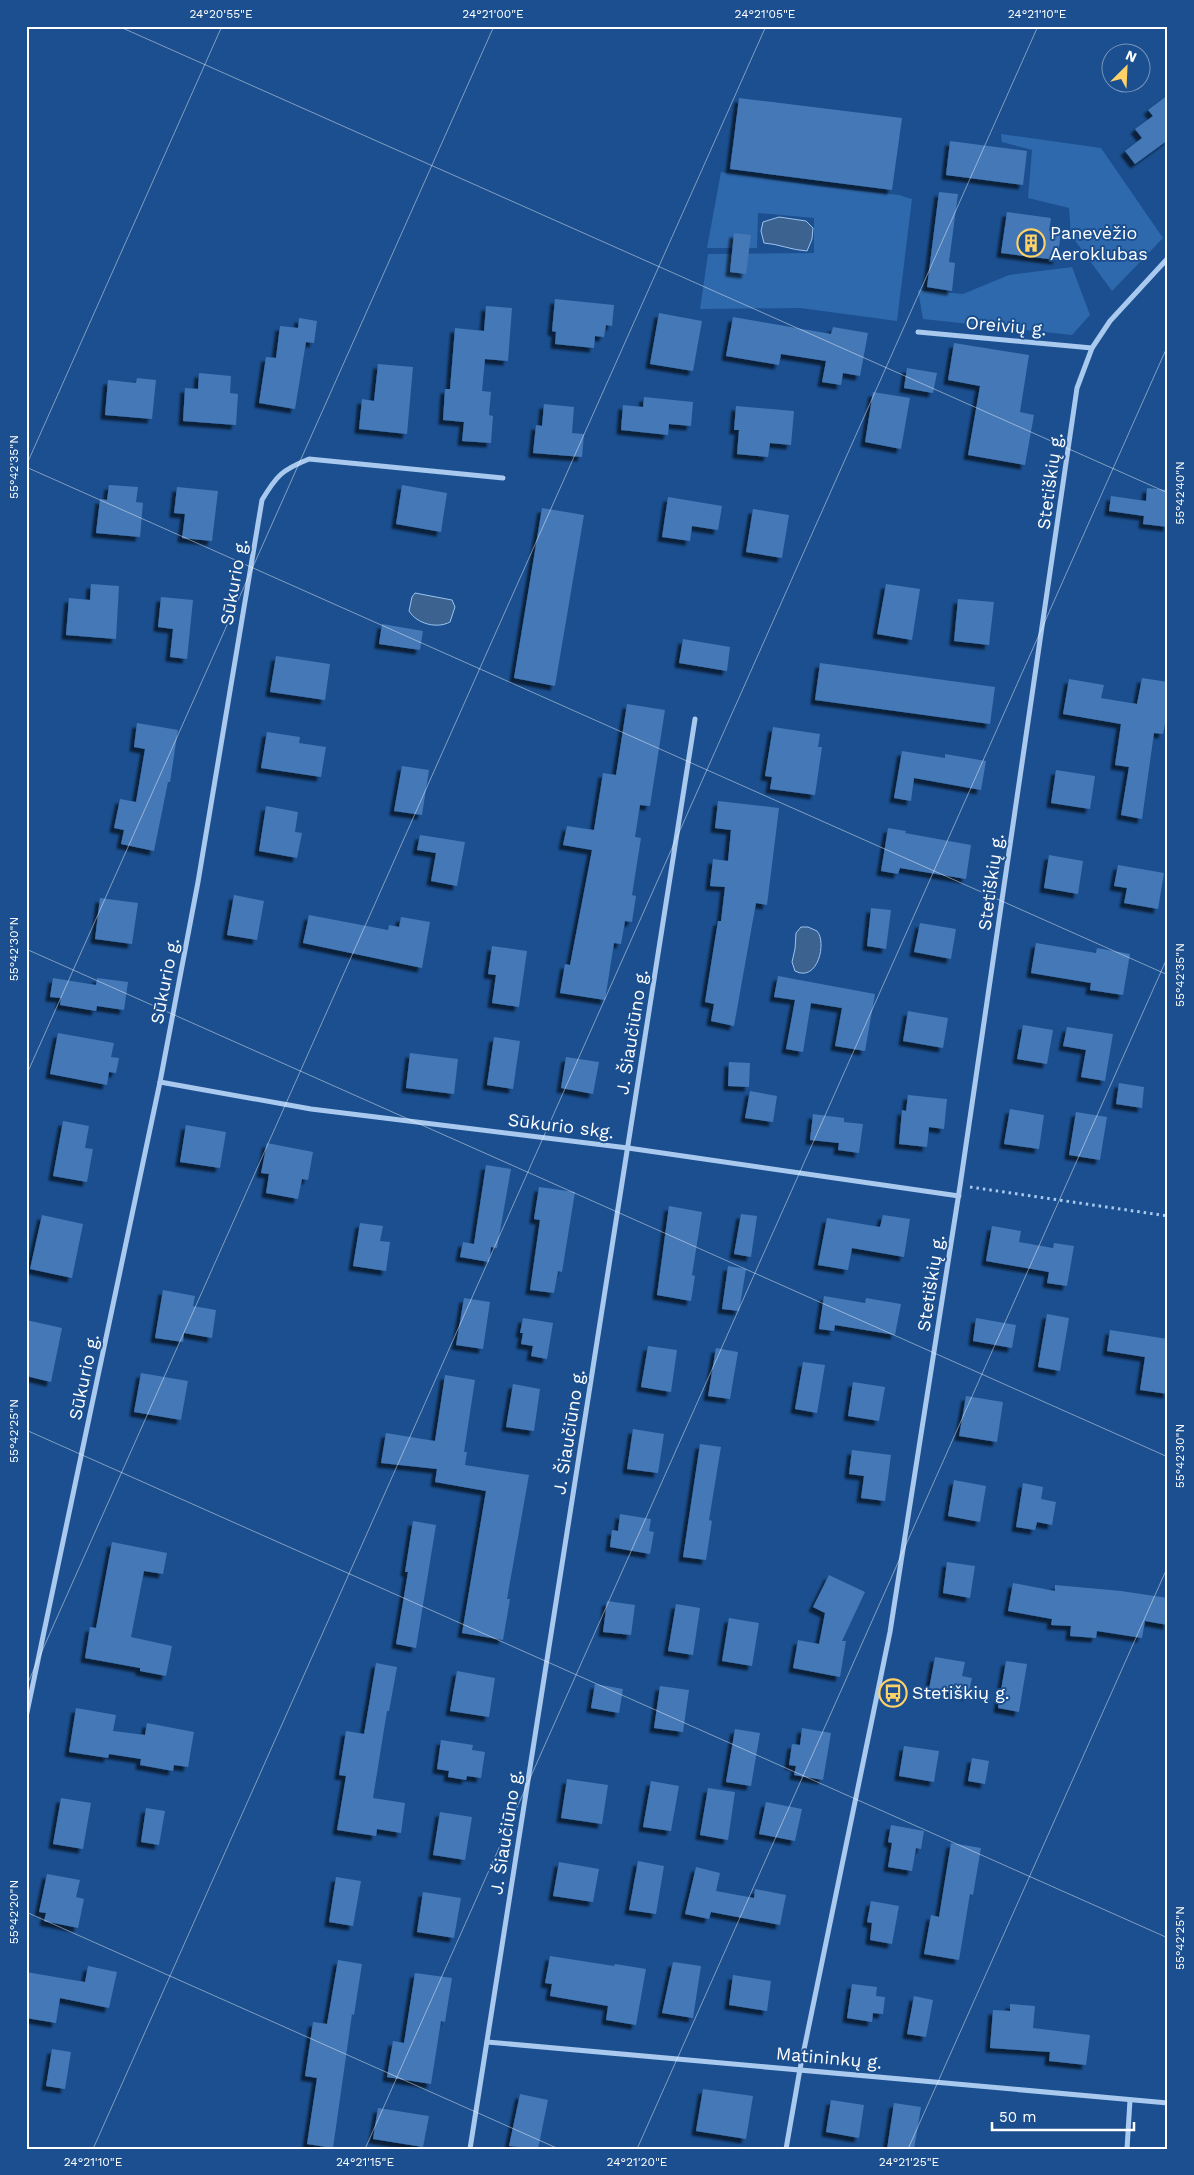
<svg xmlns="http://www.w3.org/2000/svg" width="1194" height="2175" font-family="'Work Sans',sans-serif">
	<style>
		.green { fill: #2e69ad }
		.water { fill: #3c6290; stroke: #9cc4f0 }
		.building { fill: #4478b7; filter: url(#shadow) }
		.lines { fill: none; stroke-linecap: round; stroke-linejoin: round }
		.path { stroke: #a9c9ee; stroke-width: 3; stroke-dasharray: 2.5 4; stroke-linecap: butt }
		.street { stroke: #a9c9ee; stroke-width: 5 }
		.ticks { fill: none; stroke: #fff; stroke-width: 1; stroke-opacity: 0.45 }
		.labels { text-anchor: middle; stroke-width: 4; stroke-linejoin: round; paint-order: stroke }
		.poi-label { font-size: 18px; fill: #fff; stroke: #1b4f8f; text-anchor: start }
		.street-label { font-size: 18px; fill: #fff; stroke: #1b4f8f }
		.neatline { fill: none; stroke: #fff; stroke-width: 2 }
		.ticks-label { font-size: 12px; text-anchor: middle; fill: #fff }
	</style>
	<defs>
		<filter id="shadow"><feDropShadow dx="-4.5" dy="4.5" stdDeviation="1" flood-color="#0009"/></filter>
	</defs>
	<rect width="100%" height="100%" fill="#1b4f8f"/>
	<!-- green -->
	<g class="green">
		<polygon points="1001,134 1101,148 1163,238 1112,291 1071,235 1069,208 1028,198 1032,150 1002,142"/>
		<polygon points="721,172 825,187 899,195 912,199 897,321 800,308 700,309 708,254 814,253 814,218 758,213 757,248 707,248"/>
		<polygon points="1072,267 1090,315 1072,335 923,319 918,290 963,294 1009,275"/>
	</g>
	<!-- water -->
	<g class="water">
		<path d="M779,217L806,221L813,228L812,239L807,251C791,250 779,244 764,243L761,231L763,222Z"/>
		<path d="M415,593L452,600L455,607L450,622C437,629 417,624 409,611L412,597Z"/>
		<path d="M801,927H808L817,931C827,942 818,983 795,971L792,962L795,949L796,933Z"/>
	</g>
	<!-- building -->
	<g class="building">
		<polygon points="1168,95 1168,140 1135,164 1125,151 1142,138 1135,129 1153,116 1148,110"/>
		<polygon points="739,98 902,118 892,190 730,169"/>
		<polygon points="950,141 1027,151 1023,185 946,175"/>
		<polygon points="939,192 958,194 949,262 955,263 952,291 927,287"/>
		<polygon points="1007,212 1051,218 1049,231 1061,233 1057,260 1001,253"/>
		<polygon points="734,233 751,235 746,274 730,272"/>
		<polygon points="555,299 614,305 612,326 606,325 604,337 595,336 594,348 555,344 556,332 552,331"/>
		<polygon points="486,306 512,308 508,361 485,359 482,391 491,392 489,415 493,416 491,443 462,441 464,422 443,420 445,389 450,389 455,328 484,331"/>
		<polygon points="659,313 702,321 693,371 650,364"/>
		<polygon points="733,317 831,334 833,327 868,333 860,376 843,373 841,385 822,382 826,361 781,354 779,365 726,356"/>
		<polygon points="299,318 317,321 314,343 306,342 295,409 259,403 266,357 276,358 280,326 298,328"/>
		<polygon points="954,343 1029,355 1020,412 1034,415 1025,465 968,455 980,386 948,380"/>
		<polygon points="378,364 413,367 407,434 359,429 362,399 374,401"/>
		<polygon points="907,368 937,373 933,393 904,388"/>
		<polygon points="199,373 231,376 230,393 238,394 236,425 183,421 185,388 198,389"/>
		<polygon points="137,378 156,380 152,419 105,415 108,380 136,383"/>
		<polygon points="873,392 910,398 901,449 865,442"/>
		<polygon points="644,397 693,402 691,426 669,424 668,435 621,430 623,405 643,407"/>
		<polygon points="544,404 574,407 572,433 584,434 582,457 533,453 536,425 542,426"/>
		<polygon points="736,406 794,411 791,445 770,443 768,457 737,454 739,430 734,430"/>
		<polygon points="109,485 138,487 136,502 143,503 140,537 96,533 100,499 107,500"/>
		<polygon points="402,485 447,493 441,532 396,524"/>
		<polygon points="177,487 218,491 212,541 182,538 185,514 174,513"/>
		<polygon points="1147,488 1168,490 1168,527 1143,524 1144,516 1109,511 1111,496 1146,501"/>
		<polygon points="668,497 722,506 718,530 692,526 690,541 662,537"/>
		<polygon points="542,508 584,515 555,686 514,678"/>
		<polygon points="753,509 789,515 782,558 746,552"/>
		<polygon points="91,584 119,586 116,639 66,635 69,598 90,600"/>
		<polygon points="886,584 920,589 912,640 877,634"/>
		<polygon points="161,597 193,600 187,659 170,657 173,629 158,627"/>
		<polygon points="958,599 994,602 989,645 954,641"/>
		<polygon points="382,624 423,631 420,650 379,644"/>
		<polygon points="683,639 730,647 727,671 679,663"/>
		<polygon points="276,656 330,664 325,700 270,692"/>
		<polygon points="820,663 995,687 990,724 815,700"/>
		<polygon points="1142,678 1168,682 1168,708 1163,734 1154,733 1142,819 1121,815 1129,767 1115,765 1121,724 1063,714 1069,679 1104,685 1101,698 1137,704"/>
		<polygon points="627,704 665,710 650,806 640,805 635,837 641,838 632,895 636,896 632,922 625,921 621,944 614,943 605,1000 560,993 565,964 570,965 592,850 563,845 567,826 594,830 603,773 616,775"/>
		<polygon points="137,723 178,730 170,782 168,782 154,851 121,844 124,830 114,828 120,799 136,802 145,749 134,747"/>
		<polygon points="773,727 820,734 818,747 822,747 815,795 770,789 772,777 765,776"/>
		<polygon points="267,732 300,737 299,743 326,747 321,777 261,768"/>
		<polygon points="902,751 945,758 945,754 986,761 981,790 914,778 911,801 894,798"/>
		<polygon points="402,766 429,770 422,815 394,811"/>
		<polygon points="1056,770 1095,776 1090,809 1051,803"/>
		<polygon points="718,801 779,808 767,905 756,903 734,1026 711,1021 714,1004 705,1002 718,921 721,921 725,887 710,886 713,859 728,861 731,830 715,828"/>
		<polygon points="266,806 298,812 295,832 302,833 297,858 259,851"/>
		<polygon points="888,828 906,831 905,833 971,845 966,879 900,868 898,874 881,871"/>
		<polygon points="420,835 465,842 457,886 431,881 436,853 417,850"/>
		<polygon points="1049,855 1083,861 1078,894 1044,888"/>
		<polygon points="1118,865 1164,873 1158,909 1124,903 1127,888 1114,886"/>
		<polygon points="234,895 264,901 257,940 227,935"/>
		<polygon points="100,898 138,903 132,944 95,939"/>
		<polygon points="871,908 891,910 886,949 867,946"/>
		<polygon points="309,915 388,930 389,925 399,927 401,917 430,922 422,968 303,943"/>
		<polygon points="920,923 956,929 951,959 914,952"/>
		<polygon points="1036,943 1096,953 1097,948 1130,954 1123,995 1090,990 1091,983 1031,973"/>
		<polygon points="492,946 527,951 519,1007 492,1003 496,975 488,974"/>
		<polygon points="778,976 875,994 865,1051 835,1046 842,1008 811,1003 803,1052 786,1049 795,1000 774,997"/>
		<polygon points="53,978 96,985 97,978 128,982 124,1010 97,1006 96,1011 60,1005 61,998 50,997"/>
		<polygon points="908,1011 948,1018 943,1048 903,1041"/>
		<polygon points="1023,1025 1053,1030 1047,1064 1017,1059"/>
		<polygon points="1067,1027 1113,1034 1105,1081 1081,1077 1086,1050 1063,1046"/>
		<polygon points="58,1033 114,1043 111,1057 119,1058 116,1073 109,1072 107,1085 50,1074"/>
		<polygon points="494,1037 520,1041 513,1089 487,1085"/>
		<polygon points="410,1053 458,1059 454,1094 406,1088"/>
		<polygon points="566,1057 599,1062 593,1094 561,1088"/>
		<polygon points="729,1062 750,1063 749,1087 728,1086"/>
		<polygon points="1119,1083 1144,1087 1142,1108 1116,1104"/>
		<polygon points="750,1091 777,1096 773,1122 745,1118"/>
		<polygon points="908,1095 947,1099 944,1129 929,1127 927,1147 899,1144 902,1110 906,1111"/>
		<polygon points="1010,1109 1044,1115 1039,1149 1004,1144"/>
		<polygon points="1076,1112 1107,1117 1100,1160 1069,1155"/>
		<polygon points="813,1114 844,1118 844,1122 863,1124 859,1153 838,1150 839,1143 810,1140"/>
		<polygon points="63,1121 89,1126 85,1148 93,1149 87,1182 53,1176"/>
		<polygon points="186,1125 226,1132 220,1168 180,1162"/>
		<polygon points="267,1143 313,1152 308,1180 302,1179 298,1199 266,1193 269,1174 261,1173"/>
		<polygon points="486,1165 511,1169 497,1248 491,1247 489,1262 460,1257 463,1242 474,1244"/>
		<polygon points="539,1187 575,1192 562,1272 558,1271 554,1293 530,1290 540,1220 534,1219"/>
		<polygon points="669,1206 702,1212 692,1275 695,1276 691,1301 657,1295"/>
		<polygon points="741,1214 757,1216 751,1257 734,1254"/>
		<polygon points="42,1215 83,1224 72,1278 30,1269"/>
		<polygon points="883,1215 910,1219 904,1257 852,1248 848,1270 818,1265 827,1218 880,1227"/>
		<polygon points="360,1223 383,1226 380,1241 390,1242 386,1271 353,1266"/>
		<polygon points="992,1226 1021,1231 1019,1242 1053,1248 1054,1243 1074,1246 1067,1286 1047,1283 1049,1272 986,1261"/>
		<polygon points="728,1266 746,1269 739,1311 722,1309"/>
		<polygon points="163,1290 195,1296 193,1306 216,1310 212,1338 184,1333 183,1342 155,1338"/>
		<polygon points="824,1296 865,1303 866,1298 901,1304 895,1335 835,1325 834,1331 819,1329"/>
		<polygon points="464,1298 490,1302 483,1349 456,1345"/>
		<polygon points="1047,1314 1069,1318 1060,1371 1038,1367"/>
		<polygon points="523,1318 553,1323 547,1359 531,1356 533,1346 521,1344 523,1333 520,1333"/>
		<polygon points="976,1318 1016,1325 1012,1348 973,1341"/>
		<polygon points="26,1320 62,1328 51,1382 26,1376"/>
		<polygon points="1110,1330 1168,1339 1168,1394 1140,1390 1145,1357 1107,1351"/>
		<polygon points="648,1346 677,1350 671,1392 641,1387"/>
		<polygon points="716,1348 738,1352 730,1399 708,1396"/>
		<polygon points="803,1362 825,1365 817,1413 795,1409"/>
		<polygon points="141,1373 188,1381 181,1420 134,1412"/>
		<polygon points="445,1375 475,1380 464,1452 467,1452 465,1465 529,1475 507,1599 510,1599 503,1640 462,1633 486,1491 435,1482 437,1469 381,1463 386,1433 435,1441"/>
		<polygon points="853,1382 885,1387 879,1421 848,1416"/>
		<polygon points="513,1384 540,1389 534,1431 506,1427"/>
		<polygon points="966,1396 1003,1402 997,1442 959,1436"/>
		<polygon points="633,1429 664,1434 658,1473 627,1469"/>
		<polygon points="700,1444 721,1447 709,1520 712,1521 706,1560 683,1557"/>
		<polygon points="852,1450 891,1455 885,1501 861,1498 864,1476 849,1474"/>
		<polygon points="954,1480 986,1486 980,1522 948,1516"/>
		<polygon points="1023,1483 1043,1487 1041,1499 1056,1502 1052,1525 1037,1522 1035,1530 1016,1527"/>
		<polygon points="620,1514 651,1519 649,1531 654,1532 650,1554 610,1547 612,1530 618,1531"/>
		<polygon points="413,1521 436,1525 416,1648 396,1644 408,1572 405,1572"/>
		<polygon points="112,1542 167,1553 163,1574 144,1571 131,1637 172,1646 166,1676 140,1671 140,1668 85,1658 90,1627 96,1628"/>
		<polygon points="947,1562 975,1566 970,1598 943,1593"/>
		<polygon points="829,1575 865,1592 842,1641 846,1641 840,1677 793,1668 798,1640 819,1644 825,1613 813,1607"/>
		<polygon points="1013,1583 1055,1591 1055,1585 1121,1591 1168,1598 1168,1625 1145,1621 1142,1638 1097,1631 1096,1638 1070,1636 1071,1626 1051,1625 1052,1619 1008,1611"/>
		<polygon points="607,1601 635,1605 631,1635 603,1632"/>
		<polygon points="676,1604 700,1608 693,1655 668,1651"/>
		<polygon points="729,1618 759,1623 752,1666 722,1661"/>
		<polygon points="935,1657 965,1662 962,1676 972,1678 968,1696 929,1689"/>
		<polygon points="1006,1661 1027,1664 1019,1712 998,1708"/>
		<polygon points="376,1663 397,1667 389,1711 387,1711 373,1798 405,1803 401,1833 377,1829 376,1836 337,1830 346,1776 339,1775 346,1731 364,1734"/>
		<polygon points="457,1671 495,1678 489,1717 450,1711"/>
		<polygon points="595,1684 623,1689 619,1713 591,1708"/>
		<polygon points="660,1686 689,1690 683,1732 654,1728"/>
		<polygon points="76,1708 116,1715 113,1731 145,1735 147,1723 194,1732 188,1767 174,1765 173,1771 140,1765 141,1759 109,1754 108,1758 69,1752"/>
		<polygon points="802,1728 831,1733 823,1780 794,1775 796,1766 789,1765 792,1744 800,1745"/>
		<polygon points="735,1729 760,1733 751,1786 726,1782"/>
		<polygon points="441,1740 473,1745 472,1750 485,1752 481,1778 467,1776 466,1780 448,1777 449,1771 437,1769"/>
		<polygon points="904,1746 939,1751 934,1782 899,1776"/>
		<polygon points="972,1758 989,1761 985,1784 968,1781"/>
		<polygon points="567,1779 608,1785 602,1824 561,1818"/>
		<polygon points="651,1781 679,1786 671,1831 643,1827"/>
		<polygon points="708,1788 735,1792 728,1840 700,1835"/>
		<polygon points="61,1798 91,1803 83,1849 53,1844"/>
		<polygon points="766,1802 802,1809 795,1841 759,1834"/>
		<polygon points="146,1808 165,1811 159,1845 141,1842"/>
		<polygon points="440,1812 472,1817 465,1860 433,1855"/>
		<polygon points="891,1825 924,1831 921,1849 916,1848 912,1871 888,1867 892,1843 888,1842"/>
		<polygon points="951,1843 981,1848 973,1895 970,1894 959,1960 924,1954 931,1915 939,1917"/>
		<polygon points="638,1861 664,1866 656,1914 629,1910"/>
		<polygon points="559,1862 599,1869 593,1902 553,1896"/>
		<polygon points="696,1867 720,1873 716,1891 754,1898 755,1889 786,1895 780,1925 711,1912 709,1919 685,1914"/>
		<polygon points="47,1874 80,1880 76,1897 84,1899 78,1928 44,1921 46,1913 39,1912"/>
		<polygon points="336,1877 361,1881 353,1926 329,1922"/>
		<polygon points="423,1892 461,1898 454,1938 417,1932"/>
		<polygon points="871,1901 899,1906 892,1944 870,1940 872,1923 867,1922"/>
		<polygon points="550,1956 614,1966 615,1964 646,1969 636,2025 606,2020 608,2006 550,1996 552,1984 545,1983"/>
		<polygon points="338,1960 362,1964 354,2015 352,2014 333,2148 307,2144 317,2078 305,2076 313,2022 327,2024"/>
		<polygon points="673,1962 701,1966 693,2018 662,2013"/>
		<polygon points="88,1966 117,1972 109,2008 60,1998 56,2023 26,2018 26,1972 85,1982"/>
		<polygon points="415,1973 452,1978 445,2022 441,2021 431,2084 387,2077 393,2041 404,2043"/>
		<polygon points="733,1975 771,1981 767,2011 729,2005"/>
		<polygon points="852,1984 877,1987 876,1996 885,1997 883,2014 873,2013 872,2022 847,2018"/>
		<polygon points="914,1996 933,2000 926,2037 907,2034"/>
		<polygon points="1010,2004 1035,2006 1033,2028 1090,2035 1086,2065 1049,2061 1050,2052 990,2048 993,2010 1010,2011"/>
		<polygon points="52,2049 71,2052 65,2089 46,2086"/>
		<polygon points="703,2089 753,2096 746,2139 696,2131"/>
		<polygon points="520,2094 548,2100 538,2149 509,2146"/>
		<polygon points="831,2100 864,2105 859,2138 826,2132"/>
		<polygon points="894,2103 921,2107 914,2149 887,2149"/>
		<polygon points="378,2108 429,2116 423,2147 373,2139"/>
	</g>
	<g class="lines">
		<!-- path -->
		<polyline class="path" points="970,1187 1168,1216"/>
		<!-- street -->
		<g class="street">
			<polyline points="918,332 1092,348"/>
			<polyline points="160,1082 311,1109 628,1148 959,1196"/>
			<path d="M26,1717L160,1082L198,882L262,500C277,475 282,470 309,459L503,478"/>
			<polyline points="487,2042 1168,2103"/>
			<polyline points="470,2149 695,719"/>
			<polyline points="786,2149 800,2069 890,1632 960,1186 1077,388 1092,348 1110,321 1168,258"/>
			<polyline points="1127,2149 1130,2100"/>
		</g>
	</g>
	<!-- ticks -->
	<path class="ticks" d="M118,26L1168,493M26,466L222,26M26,467L1168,975M26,949L1168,1457M26,1076L494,26M26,1430L1168,1938M26,1687L766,26M26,1912L559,2149M93,2149L1038,26M365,2149L1168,345M637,2149L1168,956M908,2149L1168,1566"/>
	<!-- icons -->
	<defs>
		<g id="building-ring" transform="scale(1.4375)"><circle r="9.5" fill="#1b4f8f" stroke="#ffd166" stroke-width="1.5"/><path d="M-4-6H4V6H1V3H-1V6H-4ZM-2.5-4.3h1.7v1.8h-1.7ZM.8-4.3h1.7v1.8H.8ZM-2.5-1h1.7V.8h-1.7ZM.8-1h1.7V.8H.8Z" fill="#ffd166"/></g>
		<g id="bus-ring" transform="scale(1.4375)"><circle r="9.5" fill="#1b4f8f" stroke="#ffd166" stroke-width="1.5"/><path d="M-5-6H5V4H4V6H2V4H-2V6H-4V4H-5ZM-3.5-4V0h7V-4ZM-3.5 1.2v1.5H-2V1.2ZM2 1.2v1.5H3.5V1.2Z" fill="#ffd166"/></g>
	</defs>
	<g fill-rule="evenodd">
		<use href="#building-ring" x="1031" y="243"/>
		<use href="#bus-ring" x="893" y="1693"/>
	</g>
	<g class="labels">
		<!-- poi labels -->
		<g class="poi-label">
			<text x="1050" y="239">Panevėžio<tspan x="1050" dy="21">Aeroklubas</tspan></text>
			<text x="912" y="1699">Stetiškių g.</text>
		</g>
		<!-- street labels -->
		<g class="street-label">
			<text transform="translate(1006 326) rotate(5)" y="6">Oreivių g.</text>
			<text transform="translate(1050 481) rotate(-82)" y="6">Stetiškių g.</text>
			<text transform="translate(234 582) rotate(-80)" y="6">Sūkurio g.</text>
			<text transform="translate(991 882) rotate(-82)" y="6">Stetiškių g.</text>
			<text transform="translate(165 981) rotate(-79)" y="6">Sūkurio g.</text>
			<text transform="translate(632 1032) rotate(-81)" y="6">J. Šiaučiūno g.</text>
			<text transform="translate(561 1126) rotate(7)" y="6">Sūkurio skg.</text>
			<text transform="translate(931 1283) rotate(-81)" y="6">Stetiškių g.</text>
			<text transform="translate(84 1377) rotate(-78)" y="6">Sūkurio g.</text>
			<text transform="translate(569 1432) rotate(-81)" y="6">J. Šiaučiūno g.</text>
			<text transform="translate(506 1832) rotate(-81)" y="6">J. Šiaučiūno g.</text>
			<text transform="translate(829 2058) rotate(5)" y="6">Matininkų g.</text>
		</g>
	</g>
	<!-- border -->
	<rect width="1194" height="2175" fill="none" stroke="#1b4f8f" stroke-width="55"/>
	<!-- north arrow -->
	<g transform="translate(1126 68) rotate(24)"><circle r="24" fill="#1b4f8f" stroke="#7695bc"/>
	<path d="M0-4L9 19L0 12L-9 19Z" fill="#ffd166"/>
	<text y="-8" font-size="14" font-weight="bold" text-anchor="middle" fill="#ffffff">N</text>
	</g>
	<!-- scale -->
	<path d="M992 2122v8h142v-8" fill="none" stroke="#ffffff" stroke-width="2.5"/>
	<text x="999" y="2122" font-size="15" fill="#ffffff" stroke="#1b4f8f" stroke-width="4" paint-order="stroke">50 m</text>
	<rect x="28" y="28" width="1138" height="2120" class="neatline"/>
	<g class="ticks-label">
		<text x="221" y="18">24°20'55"E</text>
		<text x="493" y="18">24°21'00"E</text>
		<text x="765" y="18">24°21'05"E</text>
		<text x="1037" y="18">24°21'10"E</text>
		<text transform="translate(14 467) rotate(-90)" y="4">55°42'35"N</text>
		<text transform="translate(1180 493) rotate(-90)" y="4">55°42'40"N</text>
		<text transform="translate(14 949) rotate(-90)" y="4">55°42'30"N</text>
		<text transform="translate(1180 975) rotate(-90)" y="4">55°42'35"N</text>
		<text transform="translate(14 1431) rotate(-90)" y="4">55°42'25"N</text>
		<text transform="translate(1180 1456) rotate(-90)" y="4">55°42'30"N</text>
		<text transform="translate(14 1912) rotate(-90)" y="4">55°42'20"N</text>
		<text transform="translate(1180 1938) rotate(-90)" y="4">55°42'25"N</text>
		<text x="93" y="2166">24°21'10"E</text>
		<text x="365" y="2166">24°21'15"E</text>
		<text x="637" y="2166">24°21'20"E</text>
		<text x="909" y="2166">24°21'25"E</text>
	</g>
</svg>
